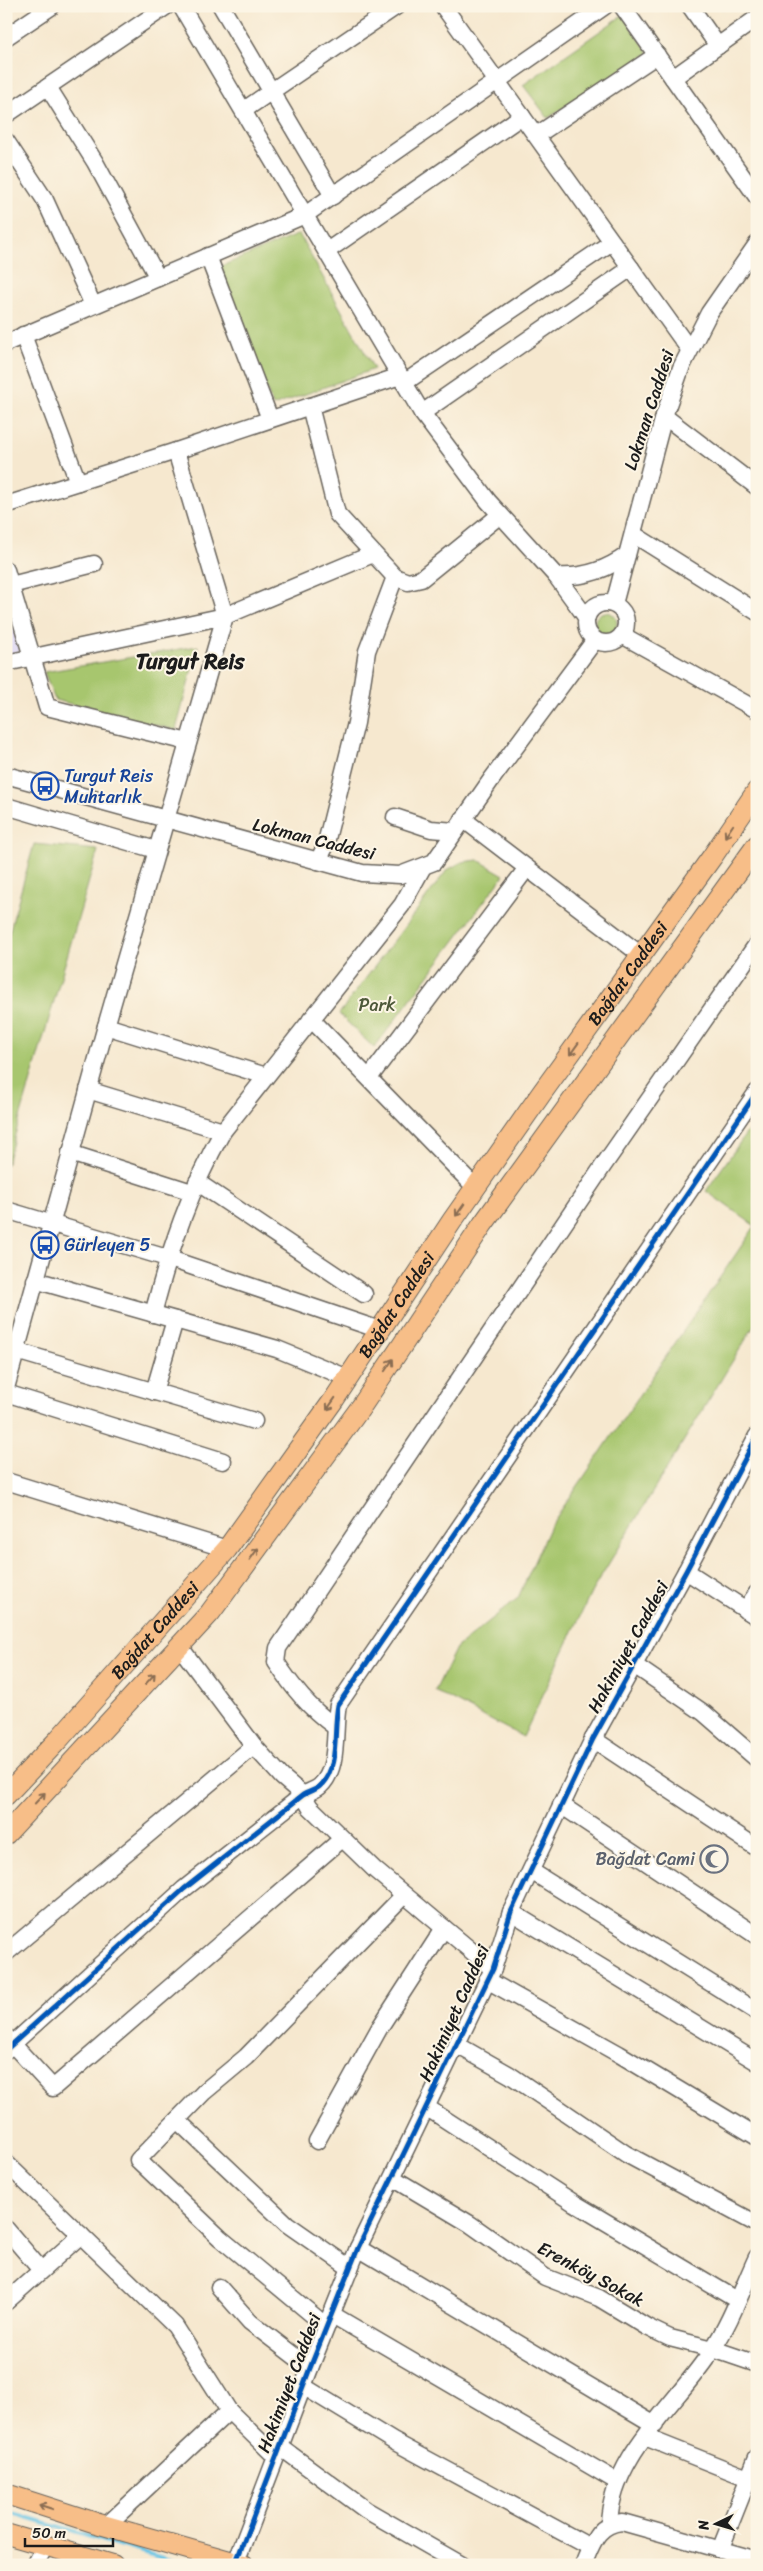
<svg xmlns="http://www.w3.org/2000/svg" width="763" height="2571" font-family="Sriracha,sans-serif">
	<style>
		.built { fill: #dbd6f7 }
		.green { fill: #a7c66e; stroke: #627145 }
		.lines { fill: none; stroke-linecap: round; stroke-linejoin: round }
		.stream { stroke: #67c4e5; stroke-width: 4 }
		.minor-casing { stroke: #68635b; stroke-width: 19 }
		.major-casing { stroke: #68635b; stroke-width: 22 }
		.minor { stroke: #fff; stroke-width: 16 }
		.major { stroke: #f7be88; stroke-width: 20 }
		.cycleway-casing { stroke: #fcf5e5; stroke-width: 8 }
		.cycleway { stroke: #0057b8; stroke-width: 5 }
		.oneway { stroke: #8a6d52 }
		.labels { text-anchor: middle; stroke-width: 4; stroke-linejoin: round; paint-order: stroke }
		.street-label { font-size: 18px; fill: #1c1c1c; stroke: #fcf5e5 }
		.transit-label { font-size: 18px; fill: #164399; stroke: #fcf5e5; text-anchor: start }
		.park-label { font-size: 18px; fill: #4d5839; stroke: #fcf5e5 }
		.worship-label { font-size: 18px; fill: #5b616d; stroke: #fcf5e5; text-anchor: end }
		.district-label { font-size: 22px; font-weight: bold; fill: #1c1c1c; stroke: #fcf5e5 }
	</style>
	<rect width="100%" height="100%" fill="#fcf5e5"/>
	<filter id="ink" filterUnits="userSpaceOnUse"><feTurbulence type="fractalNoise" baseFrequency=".02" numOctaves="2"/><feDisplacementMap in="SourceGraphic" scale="10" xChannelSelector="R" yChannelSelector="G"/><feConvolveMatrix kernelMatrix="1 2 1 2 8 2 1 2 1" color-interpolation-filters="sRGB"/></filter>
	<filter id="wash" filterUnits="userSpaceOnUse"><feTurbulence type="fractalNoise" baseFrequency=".0096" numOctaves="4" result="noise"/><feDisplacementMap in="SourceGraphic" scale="20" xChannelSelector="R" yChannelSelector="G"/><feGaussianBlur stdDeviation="1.12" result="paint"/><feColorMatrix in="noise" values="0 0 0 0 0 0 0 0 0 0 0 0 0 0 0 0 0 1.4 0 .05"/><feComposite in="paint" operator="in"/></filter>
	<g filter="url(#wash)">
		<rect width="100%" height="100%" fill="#f6e8cf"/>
		<!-- built -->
		<polygon class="built" points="6,600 21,651 6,655"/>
		<!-- green -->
		<g class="green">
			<polygon points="623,15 649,53 548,118 523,85"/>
			<polygon points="299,234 374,369 273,406 219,267"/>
			<circle cx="606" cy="623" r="11"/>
			<polygon points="198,646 176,730 55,700 44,672"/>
			<polygon points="34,844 98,850 6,1166 6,944"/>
			<polygon points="478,860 504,875 374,1048 339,1014 447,870 462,862"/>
			<polygon points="757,1118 757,1321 592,1591 523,1737 435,1691 456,1648 518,1598 549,1528 755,1226 706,1191"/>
		</g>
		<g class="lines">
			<!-- stream -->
			<polyline class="stream" points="6,2512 186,2565"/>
		</g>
	</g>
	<g filter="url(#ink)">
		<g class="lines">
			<!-- minor casing -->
			<g class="minor-casing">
				<g id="minor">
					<polyline points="181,6 422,413 488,501 556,576 586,617"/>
					<polyline points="221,6 333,196"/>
					<polyline points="443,6 689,349"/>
					<polyline points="622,6 757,197"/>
					<polyline points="690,6 718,46"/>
					<polyline points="6,37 52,6"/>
					<polyline points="673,78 757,18"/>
					<polyline points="48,87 95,162 158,278"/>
					<polyline points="244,110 397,6"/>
					<polyline points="6,115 167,6"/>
					<polyline points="537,135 657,55"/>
					<polyline points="6,141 45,200 93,305"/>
					<polyline points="327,251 522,116"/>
					<polyline points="208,256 270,419"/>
					<polyline points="23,335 78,482"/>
					<polyline points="6,343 305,215 605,6"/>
					<polyline points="404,383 612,242"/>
					<polyline points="310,406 337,514 395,577 408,582 421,579 500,515"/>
					<polyline points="422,413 631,268"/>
					<polyline points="664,416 757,487"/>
					<polyline points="6,505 176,451 400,376"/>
					<polyline points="633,534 757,612"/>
					<polyline points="6,570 47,707 188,742"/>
					<path d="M556,576C583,578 605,571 627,555"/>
					<polyline points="11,585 94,564"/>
					<circle cx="606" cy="623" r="20"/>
					<polyline points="614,604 664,416 681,368 709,313 757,244"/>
					<polyline points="622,635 757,710"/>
					<polyline points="6,663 225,616 373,554"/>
					<polyline points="6,775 362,873 400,875 434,862 491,780 595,640"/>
					<polyline points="6,806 156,850"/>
					<polyline points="395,817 431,829 455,831"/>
					<polyline points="463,819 641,955"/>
					<polyline points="318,861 325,847 356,723 367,651 395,577"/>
					<polyline points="311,1019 476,1188"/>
					<polyline points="106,1026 266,1076"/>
					<polyline points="369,1078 527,868"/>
					<polyline points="88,1090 223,1131"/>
					<polyline points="70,1153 192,1192"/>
					<polyline points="197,1182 364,1294"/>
					<polyline points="6,1210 167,1258 380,1330"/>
					<polyline points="35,1280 277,1349 348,1378"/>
					<path d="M153,1314C170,1249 190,1189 223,1131L402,905L423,867"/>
					<polyline points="16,1351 254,1421"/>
					<polyline points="6,1388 106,1026 225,616 176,451"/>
					<polyline points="154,1392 175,1320"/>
					<polyline points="6,1393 223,1461"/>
					<polyline points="6,1481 227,1549"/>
					<polyline points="686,1571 757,1617"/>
					<polyline points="745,1610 757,1593"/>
					<polyline points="180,1647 254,1746 282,1777 303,1795 310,1807 375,1870 493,1969"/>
					<polyline points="634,1665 704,1713 757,1759"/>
					<path d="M334,1726C309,1708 293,1688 276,1662L278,1648L603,1166L757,944"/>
					<polyline points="593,1739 757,1848"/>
					<polyline points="561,1805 757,1936"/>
					<polyline points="531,1871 757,2012"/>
					<polyline points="511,1912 757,2062"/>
					<polyline points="6,1953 254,1746"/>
					<polyline points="487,1980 619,2054 757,2137"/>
					<polyline points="6,2037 53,2088 342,1839"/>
					<polyline points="457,2045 510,2075 626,2154 757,2224"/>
					<path d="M6,2050L184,1889L303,1795C308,1792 316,1790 320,1786C340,1768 333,1730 338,1705L757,1092"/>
					<polyline points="426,2107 574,2203 737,2300"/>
					<polyline points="177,2120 287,2224 350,2268"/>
					<polyline points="317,2141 380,2027 444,1928"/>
					<polyline points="6,2163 175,2326 229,2411 275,2456"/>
					<polyline points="393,2178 470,2224 545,2277 599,2298 647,2327 670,2338 713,2349 757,2364"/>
					<polyline points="6,2229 41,2270"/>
					<polyline points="358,2248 655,2425"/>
					<polyline points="219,2287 250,2322 310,2368"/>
					<polyline points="6,2302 81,2235"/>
					<polyline points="331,2314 618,2482"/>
					<polyline points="326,2326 220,2238 138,2160 204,2092 246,2057 404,1895"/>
					<polyline points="303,2386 393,2441 590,2547"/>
					<polyline points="645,2437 748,2478"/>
					<polyline points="279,2446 366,2510 462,2565"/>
					<path d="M609,2524C611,2455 677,2404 712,2350C731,2322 743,2287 757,2257"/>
					<polyline points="106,2526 229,2411"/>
					<polyline points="720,2550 757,2457"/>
					<polyline points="236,2562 310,2368 358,2248 493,1969 511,1912 593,1739 686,1571 757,1436"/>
					<polyline points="35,2565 46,2545"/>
					<path d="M583,2565C592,2544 597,2524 622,2522L757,2560"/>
				</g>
			</g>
			<!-- major casing -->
			<g class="major-casing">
				<g id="major">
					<path id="s1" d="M6,1795L58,1740L227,1549L335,1398L452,1221L541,1094L712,857L757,791"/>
					<polyline points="6,1834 210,1613 361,1407 483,1224 757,845"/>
					<polyline points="6,2494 96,2523 244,2565"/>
					<polyline points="6,2534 113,2565"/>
				</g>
			</g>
			<!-- minor -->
			<use href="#minor" class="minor"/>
			<!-- major -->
			<use href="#major" class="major"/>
			<!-- cycleway casing -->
			<g class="cycleway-casing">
				<g id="cycleway">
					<path d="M6,2050L184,1889L303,1795C308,1792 316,1790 320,1786C340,1768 333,1730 338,1705L757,1092"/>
					<polyline points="236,2562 310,2368 358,2248 493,1969 511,1912 593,1739 686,1571 757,1436"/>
				</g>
			</g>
			<!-- cycleway -->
			<use href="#cycleway" class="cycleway"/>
		</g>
		<!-- one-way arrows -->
		<defs><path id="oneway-shaft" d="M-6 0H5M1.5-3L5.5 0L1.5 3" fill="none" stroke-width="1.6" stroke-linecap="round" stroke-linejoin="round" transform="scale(1.25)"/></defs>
		<g class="oneway">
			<use href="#oneway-shaft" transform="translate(729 831) rotate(124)"/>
			<use href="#oneway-shaft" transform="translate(574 1049) rotate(126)"/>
			<use href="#oneway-shaft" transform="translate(460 1210) rotate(125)"/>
			<use href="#oneway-shaft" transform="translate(389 1365) rotate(-56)"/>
			<use href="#oneway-shaft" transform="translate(331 1404) rotate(125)"/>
			<use href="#oneway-shaft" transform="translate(254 1554) rotate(-54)"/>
			<use href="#oneway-shaft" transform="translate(150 1679) rotate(-48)"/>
			<use href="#oneway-shaft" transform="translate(40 1798) rotate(-47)"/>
			<use href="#oneway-shaft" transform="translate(46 2507) rotate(-162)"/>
		</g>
	</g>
	<!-- icons -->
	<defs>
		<g id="bus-ring" transform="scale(1.4375)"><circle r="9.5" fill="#fcf5e5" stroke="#1a4fb4" stroke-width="1.5"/><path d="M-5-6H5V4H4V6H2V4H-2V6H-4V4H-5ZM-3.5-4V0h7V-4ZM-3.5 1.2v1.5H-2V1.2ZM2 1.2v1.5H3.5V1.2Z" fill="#1a4fb4"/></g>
		<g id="mosque-ring" transform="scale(1.4375)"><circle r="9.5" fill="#fcf5e5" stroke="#6b7280" stroke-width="1.5"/><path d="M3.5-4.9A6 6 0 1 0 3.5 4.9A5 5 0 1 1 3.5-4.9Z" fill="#6b7280"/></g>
	</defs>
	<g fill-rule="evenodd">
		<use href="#bus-ring" x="45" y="786"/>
		<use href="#bus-ring" x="45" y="1245"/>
		<use href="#mosque-ring" x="714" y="1859"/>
	</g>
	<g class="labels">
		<!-- street labels -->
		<g class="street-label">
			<text transform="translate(649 410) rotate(-72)" y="6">Lokman Caddesi</text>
			<text transform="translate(314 839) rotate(14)" y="6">Lokman Caddesi</text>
			<text dy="6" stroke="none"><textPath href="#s1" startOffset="1032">Bağdat Caddesi</textPath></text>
			<text dy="6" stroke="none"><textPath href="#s1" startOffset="628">Bağdat Caddesi</textPath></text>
			<text dy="6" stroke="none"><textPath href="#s1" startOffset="222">Bağdat Caddesi</textPath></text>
			<text transform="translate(628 1647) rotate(-61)" y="6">Hakimiyet Caddesi</text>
			<text transform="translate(454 2013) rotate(-66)" y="6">Hakimiyet Caddesi</text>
			<text transform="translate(591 2274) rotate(28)" y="6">Erenköy Sokak</text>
			<text transform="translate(289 2383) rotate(-69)" y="6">Hakimiyet Caddesi</text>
		</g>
		<!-- transit labels -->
		<g class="transit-label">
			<text x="64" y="782">Turgut Reis<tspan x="64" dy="21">Muhtarlık</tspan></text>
			<text x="64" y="1251">Gürleyen 5</text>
		</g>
		<!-- park labels -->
		<g class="park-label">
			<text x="377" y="1011">Park</text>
		</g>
		<!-- worship labels -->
		<g class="worship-label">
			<text x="695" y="1865">Bağdat Cami</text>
		</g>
		<!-- district labels -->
		<g class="district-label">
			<text x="190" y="669">Turgut Reis</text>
		</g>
	</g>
	<!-- margin -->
	<rect width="763" height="2571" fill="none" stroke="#fcf5e5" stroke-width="25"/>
	<!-- north arrow -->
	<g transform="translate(716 2524) rotate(265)" stroke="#fcf5e5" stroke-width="4" paint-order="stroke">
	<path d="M0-4L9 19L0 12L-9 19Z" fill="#1c1c1c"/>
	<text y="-8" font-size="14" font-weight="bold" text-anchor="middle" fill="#1c1c1c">N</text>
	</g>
	<!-- scale -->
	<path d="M25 2538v8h88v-8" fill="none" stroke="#1c1c1c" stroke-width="2.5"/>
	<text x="32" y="2538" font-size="15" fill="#1c1c1c" stroke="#fcf5e5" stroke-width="4" paint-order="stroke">50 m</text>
</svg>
